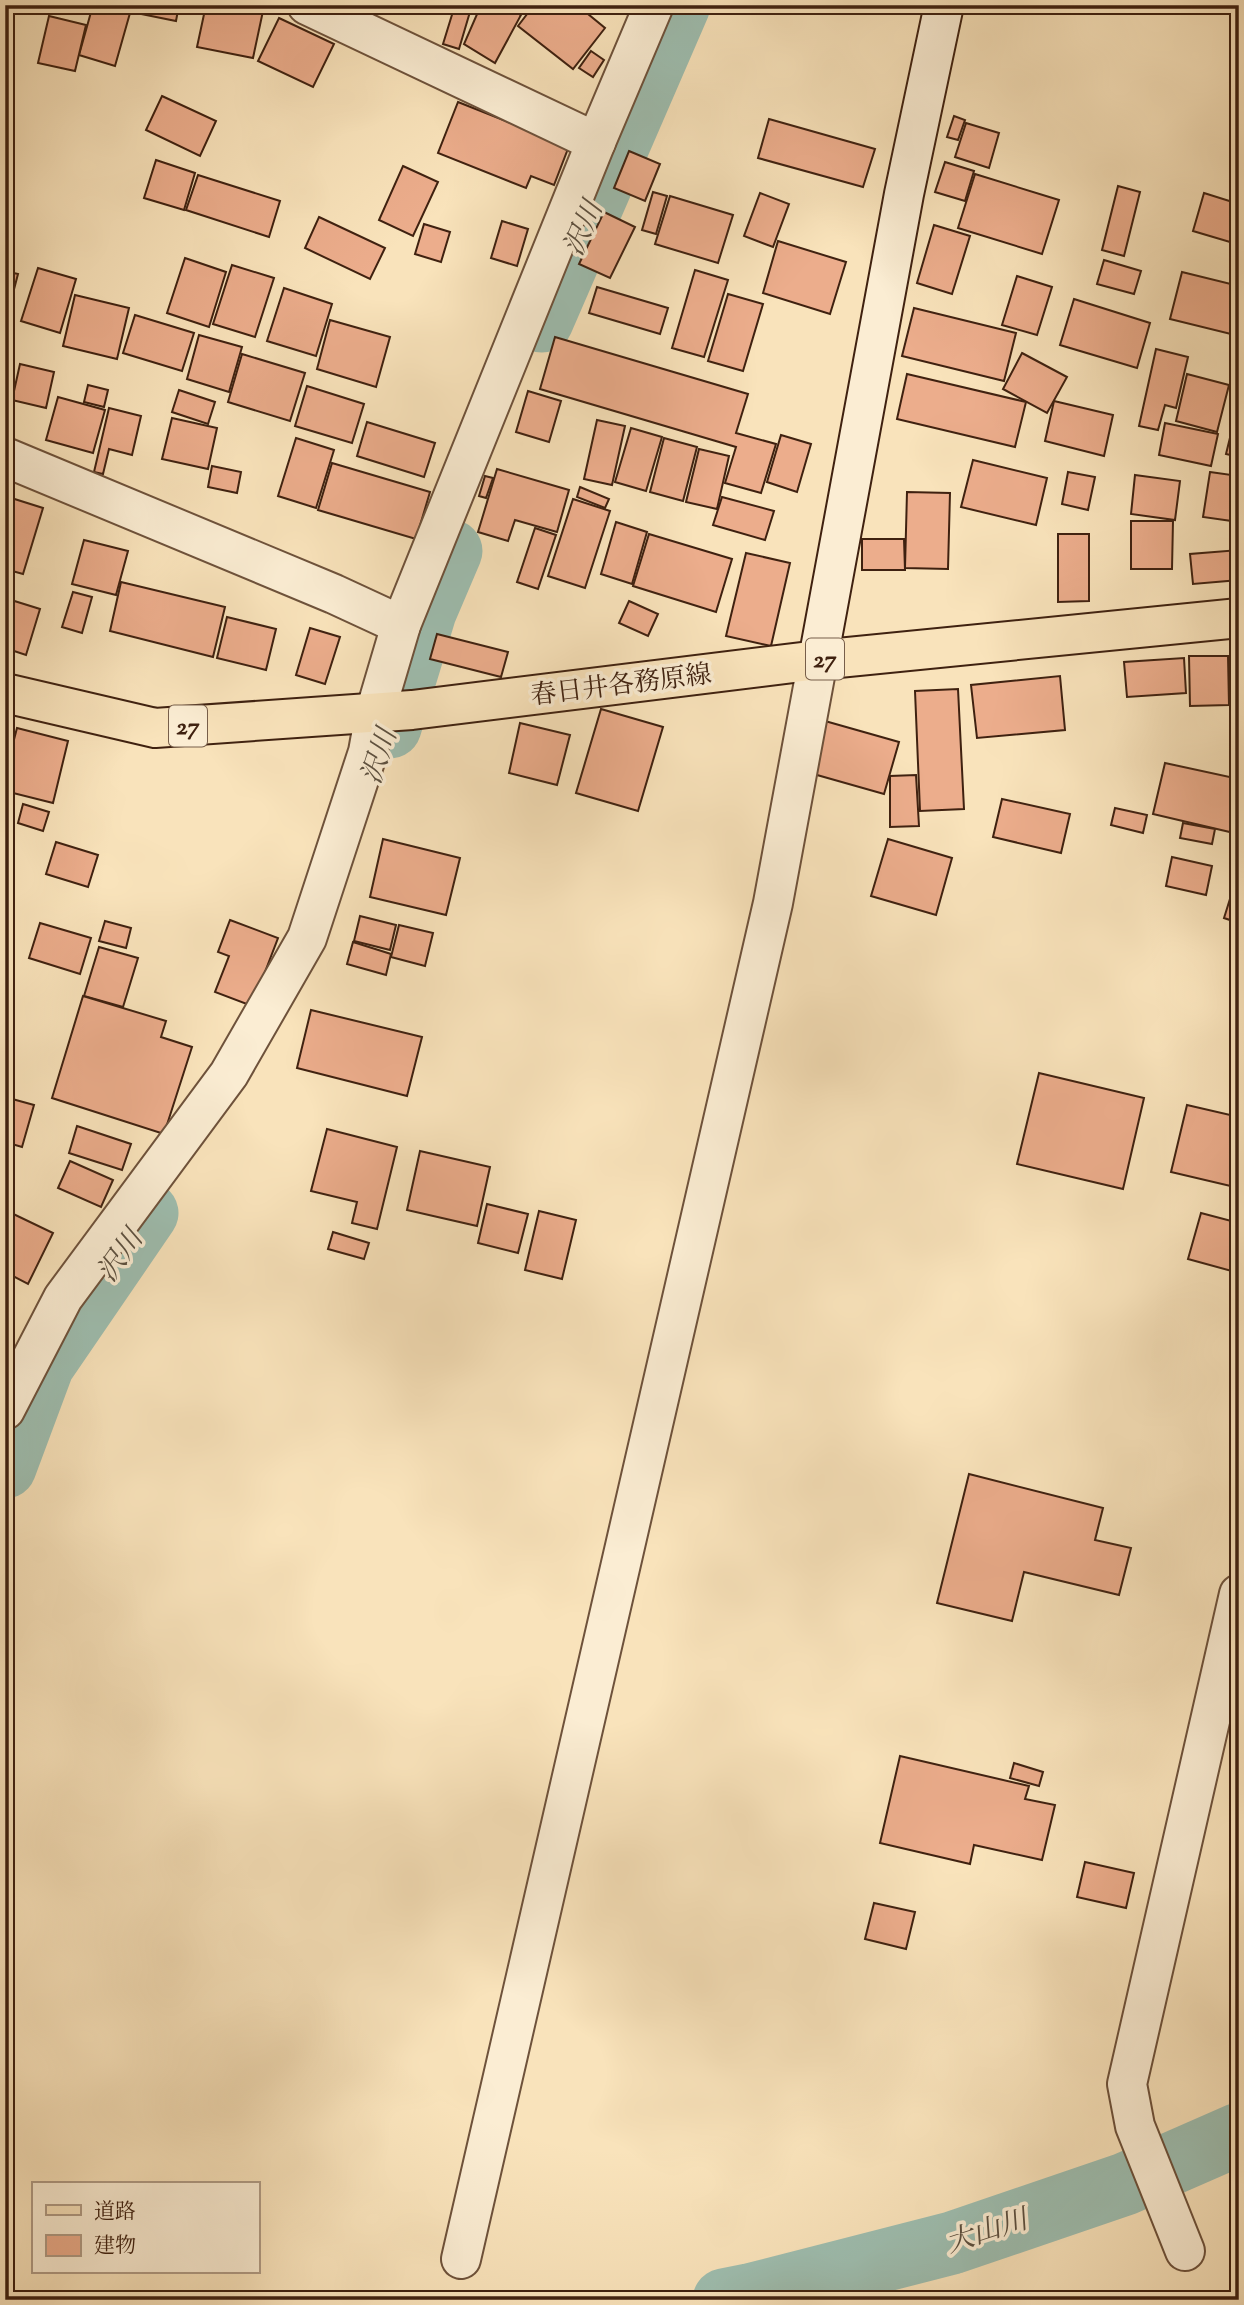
<svg xmlns="http://www.w3.org/2000/svg" width="1244" height="2305" font-family="'Sorts Mill Goudy','Noto Serif JP',serif">
	<style>
		.lines { fill: none; stroke-linecap: round; stroke-linejoin: round }
		.river { stroke: #9ebeb0; stroke-width: 63 }
		.building { fill: #ecad8c; stroke: #3f2110; stroke-width: 2 }
		.street-casing { stroke: #6e523b; stroke-width: 42 }
		.secondary-casing { stroke: #3f2110; stroke-width: 42 }
		.primary-casing { stroke: #3f2110; stroke-width: 42 }
		.street { stroke: #fbedd3; stroke-width: 38 }
		.secondary { stroke: #fbedd3; stroke-width: 38 }
		.primary { stroke: #f9e3bb; stroke-width: 38 }
		.labels { text-anchor: middle; stroke-width: 7; stroke-linejoin: round; paint-order: stroke }
		.shield { fill: #fbedd3; stroke: #775e4a; stroke-width: 2 }
		.shield-label { font-size: 24px; font-weight: bold; fill: #3f2110 }
		.street-label { font-size: 26px; fill: #3f2110; stroke: #fbedd3 }
		.water-label { font-size: 28px; font-style: italic; fill: #5c5040; stroke: #fbedd3 }
	</style>
	<rect width="100%" height="100%" fill="#f9e3bb"/>
	<filter id="stains"><feTurbulence type="fractalNoise" baseFrequency=".00286" numOctaves="4"/><feColorMatrix values="0 0 0 0 .2 0 0 0 0 .09 0 0 0 0 .02 0 0 0 .5 -.17"/></filter>
	<radialGradient id="worn" r=".72"><stop offset=".6" stop-color="#630" stop-opacity="0"/><stop offset="1" stop-color="#630" stop-opacity=".3"/></radialGradient>
	<g class="lines">
		<!-- river -->
		<g class="river">
			<polyline points="542,321 679,5"/>
			<polyline points="390,727 425,612 451,551"/>
			<polyline points="5,1467 43,1365 147,1213"/>
			<polyline points="724,2300 749,2295 952,2243 1125,2184 1239,2134"/>
		</g>
	</g>
	<!-- building -->
	<g class="building">
		<polygon points="93,5 130,13 115,66 79,55"/>
		<polygon points="137,5 179,5 176,21 136,13"/>
		<polygon points="206,5 237,5 263,11 253,58 197,47"/>
		<polygon points="455,5 472,5 459,49 443,44"/>
		<polygon points="481,5 502,5 521,15 495,63 464,44"/>
		<polygon points="534,5 577,5 605,28 573,69 518,26"/>
		<polygon points="49,16 86,25 75,71 38,63"/>
		<polygon points="279,18 334,44 313,87 258,61"/>
		<polygon points="591,51 604,60 593,77 579,68"/>
		<polygon points="162,96 216,121 200,156 146,130"/>
		<polygon points="458,102 569,146 554,185 531,176 526,188 438,153"/>
		<polygon points="954,116 965,120 958,140 947,137"/>
		<polygon points="769,119 875,149 863,187 758,158"/>
		<polygon points="966,123 999,133 989,168 955,157"/>
		<polygon points="629,151 660,164 645,201 614,188"/>
		<polygon points="156,160 195,173 184,210 144,198"/>
		<polygon points="945,162 974,171 965,201 935,192"/>
		<polygon points="403,166 438,182 413,236 379,220"/>
		<polygon points="975,174 1059,200 1042,254 958,228"/>
		<polygon points="198,175 280,201 269,237 186,210"/>
		<polygon points="1118,186 1140,192 1124,256 1102,250"/>
		<polygon points="653,192 667,196 656,234 642,230"/>
		<polygon points="760,193 789,204 773,247 744,236"/>
		<polygon points="1204,193 1239,204 1239,213 1230,242 1193,231"/>
		<polygon points="670,196 733,215 718,263 655,244"/>
		<polygon points="604,212 635,227 610,278 579,264"/>
		<polygon points="319,217 385,248 370,279 305,248"/>
		<polygon points="502,221 528,229 517,266 491,258"/>
		<polygon points="424,224 450,232 441,262 415,254"/>
		<polygon points="934,225 970,236 952,294 917,283"/>
		<polygon points="778,241 846,262 830,314 763,293"/>
		<polygon points="185,258 226,272 209,327 167,313"/>
		<polygon points="1104,260 1141,271 1134,294 1097,284"/>
		<polygon points="232,265 274,278 255,337 213,324"/>
		<polygon points="38,268 76,279 60,333 21,321"/>
		<polygon points="695,270 728,280 704,357 672,348"/>
		<polygon points="5,271 18,274 6,320 5,320"/>
		<polygon points="1182,272 1239,286 1239,336 1170,319"/>
		<polygon points="1017,276 1052,287 1037,335 1002,325"/>
		<polygon points="597,287 668,308 660,334 589,313"/>
		<polygon points="284,288 332,304 316,356 267,341"/>
		<polygon points="728,294 763,304 743,371 708,361"/>
		<polygon points="75,295 129,308 117,359 63,346"/>
		<polygon points="1074,299 1150,323 1137,368 1060,345"/>
		<polygon points="914,308 1016,333 1004,381 902,356"/>
		<polygon points="135,315 194,333 182,371 123,353"/>
		<polygon points="330,320 390,337 376,387 317,369"/>
		<polygon points="199,335 242,347 229,392 187,379"/>
		<polygon points="555,337 748,394 736,433 776,444 761,493 725,483 736,447 540,389"/>
		<polygon points="1156,349 1188,357 1176,408 1165,405 1158,430 1139,426"/>
		<polygon points="1022,353 1067,377 1047,413 1003,389"/>
		<polygon points="242,354 305,373 290,421 228,402"/>
		<polygon points="20,364 54,372 46,408 12,400"/>
		<polygon points="907,374 1026,402 1015,447 897,419"/>
		<polygon points="1187,374 1229,385 1217,432 1176,421"/>
		<polygon points="88,385 108,390 104,407 84,402"/>
		<polygon points="307,386 364,404 352,443 295,426"/>
		<polygon points="179,390 215,402 208,424 172,412"/>
		<polygon points="528,391 561,401 549,442 516,432"/>
		<polygon points="58,397 105,410 93,453 46,440"/>
		<polygon points="1054,401 1113,415 1104,456 1045,441"/>
		<polygon points="1239,401 1239,457 1226,454"/>
		<polygon points="109,408 141,416 132,455 109,449 103,474 94,472"/>
		<polygon points="172,418 217,428 208,469 162,459"/>
		<polygon points="597,420 625,426 612,485 584,479"/>
		<polygon points="367,422 435,443 424,477 357,456"/>
		<polygon points="1165,423 1218,434 1211,466 1159,455"/>
		<polygon points="631,428 662,437 646,491 615,482"/>
		<polygon points="781,435 811,444 797,492 767,482"/>
		<polygon points="296,438 334,450 316,508 278,496"/>
		<polygon points="664,438 697,447 683,501 650,492"/>
		<polygon points="699,449 729,456 717,509 686,502"/>
		<polygon points="973,460 1047,478 1036,525 961,507"/>
		<polygon points="332,463 430,492 416,539 318,510"/>
		<polygon points="212,466 241,472 237,493 208,487"/>
		<polygon points="497,469 569,490 557,532 515,520 508,541 478,532"/>
		<polygon points="1068,472 1095,477 1088,510 1062,504"/>
		<polygon points="1210,472 1239,476 1239,522 1203,517"/>
		<polygon points="1135,475 1180,481 1175,520 1131,514"/>
		<polygon points="485,476 493,478 486,498 479,496"/>
		<polygon points="580,487 609,499 605,508 577,497"/>
		<polygon points="907,492 950,493 948,569 905,568"/>
		<polygon points="5,496 43,508 23,574 5,569"/>
		<polygon points="722,497 774,511 765,540 713,525"/>
		<polygon points="573,499 610,511 585,588 548,576"/>
		<polygon points="1131,521 1173,521 1172,569 1131,569"/>
		<polygon points="616,522 647,532 632,584 601,574"/>
		<polygon points="535,528 556,535 538,589 517,582"/>
		<polygon points="649,534 732,559 716,612 633,586"/>
		<polygon points="1058,534 1089,534 1089,601 1058,602"/>
		<polygon points="862,539 904,539 905,570 862,570"/>
		<polygon points="84,540 128,551 116,595 72,584"/>
		<polygon points="1239,550 1239,580 1193,584 1190,554"/>
		<polygon points="746,553 790,563 771,646 726,636"/>
		<polygon points="121,582 225,607 213,657 110,631"/>
		<polygon points="73,592 92,597 82,633 62,627"/>
		<polygon points="8,599 40,609 26,655 5,648 5,610"/>
		<polygon points="629,601 658,614 648,636 619,623"/>
		<polygon points="227,617 276,629 266,670 217,658"/>
		<polygon points="310,628 340,637 325,684 296,675"/>
		<polygon points="437,634 508,652 501,677 430,659"/>
		<polygon points="1237,642 1239,642 1239,692 1238,692"/>
		<polygon points="1189,656 1228,656 1229,705 1190,706"/>
		<polygon points="1184,658 1186,693 1127,697 1124,662"/>
		<polygon points="1060,676 1065,730 977,738 971,685"/>
		<polygon points="958,689 964,809 920,811 915,691"/>
		<polygon points="601,709 663,727 638,811 576,793"/>
		<polygon points="825,721 899,742 884,794 810,773"/>
		<polygon points="520,723 570,735 557,785 509,773"/>
		<polygon points="17,728 68,741 53,803 5,791 5,774"/>
		<polygon points="1165,763 1239,779 1239,814 1234,833 1153,814"/>
		<polygon points="916,775 919,826 890,827 890,776"/>
		<polygon points="1002,799 1070,814 1061,853 993,837"/>
		<polygon points="23,804 49,812 43,831 18,823"/>
		<polygon points="1115,808 1147,815 1143,833 1111,825"/>
		<polygon points="1183,823 1215,829 1212,844 1180,838"/>
		<polygon points="383,839 460,858 446,915 370,897"/>
		<polygon points="888,839 952,858 936,915 871,896"/>
		<polygon points="56,842 98,855 88,887 46,874"/>
		<polygon points="1172,857 1212,866 1206,895 1166,886"/>
		<polygon points="1239,870 1239,923 1224,918"/>
		<polygon points="360,916 396,925 390,950 354,941"/>
		<polygon points="230,920 278,938 252,1006 215,992 229,956 218,952"/>
		<polygon points="105,921 131,928 126,948 99,941"/>
		<polygon points="40,923 91,938 80,974 29,958"/>
		<polygon points="399,925 433,933 425,966 391,957"/>
		<polygon points="353,942 391,954 386,975 347,964"/>
		<polygon points="99,947 138,958 123,1007 84,996"/>
		<polygon points="83,996 166,1021 161,1037 192,1047 164,1134 52,1098"/>
		<polygon points="311,1010 422,1037 407,1096 297,1068"/>
		<polygon points="1039,1073 1144,1098 1123,1189 1017,1164"/>
		<polygon points="5,1097 34,1105 22,1147 5,1142"/>
		<polygon points="1187,1105 1239,1117 1239,1188 1171,1172"/>
		<polygon points="77,1126 131,1144 122,1170 69,1153"/>
		<polygon points="327,1129 397,1147 377,1229 352,1223 357,1202 311,1191"/>
		<polygon points="420,1151 490,1167 477,1226 407,1210"/>
		<polygon points="70,1161 113,1180 101,1207 58,1188"/>
		<polygon points="487,1204 528,1214 518,1253 478,1243"/>
		<polygon points="5,1210 53,1233 28,1284 5,1272"/>
		<polygon points="539,1211 576,1220 562,1279 525,1270"/>
		<polygon points="1201,1213 1239,1223 1239,1273 1188,1259"/>
		<polygon points="333,1232 369,1243 364,1259 328,1249"/>
		<polygon points="969,1474 1103,1508 1095,1540 1131,1548 1119,1595 1024,1572 1012,1621 937,1603"/>
		<polygon points="900,1756 1029,1786 1025,1799 1055,1805 1042,1860 974,1845 970,1864 880,1843"/>
		<polygon points="1014,1763 1043,1772 1039,1786 1010,1778"/>
		<polygon points="1085,1862 1134,1873 1126,1908 1077,1897"/>
		<polygon points="874,1903 915,1912 906,1949 865,1939"/>
	</g>
	<g class="lines">
		<!-- street casing -->
		<g class="street-casing">
			<g id="street">
				<polyline points="307,5 596,142"/>
				<polyline points="5,457 334,594 401,625"/>
				<polyline points="5,1410 63,1298 229,1074 307,938 368,752 375,713 401,625 596,142 654,5"/>
				<polyline points="1185,2251 1135,2126 1127,2084 1239,1594"/>
				<polyline points="461,2259 773,903 818,660"/>
			</g>
		</g>
		<!-- secondary casing -->
		<g class="secondary-casing">
			<polyline id="secondary" points="818,660 904,194 944,5"/>
		</g>
		<!-- primary casing -->
		<g class="primary-casing">
			<polyline id="primary" points="5,693 155,728 412,710 818,660 1239,618"/>
		</g>
		<!-- street -->
		<use href="#street" class="street"/>
		<!-- secondary -->
		<use href="#secondary" class="secondary"/>
		<!-- primary -->
		<use href="#primary" class="primary"/>
	</g>
	<g class="labels">
		<!-- shield labels -->
		<g class="shield">
			<rect x="806" y="638.5" width="38" height="41" rx="5"/>
			<rect x="169" y="705.5" width="38" height="41" rx="5"/>
		</g>
		<g class="shield-label">
			<text x="825" y="667">27</text>
			<text x="188" y="734">27</text>
		</g>
		<!-- street labels -->
		<g class="street-label">
			<text transform="translate(621 684) rotate(-7)" y="9">春日井各務原線</text>
		</g>
		<!-- water labels -->
		<g class="water-label">
			<text transform="translate(582 228) rotate(-67)" y="10">沢川</text>
			<text transform="translate(378 756) rotate(-72)" y="10">沢川</text>
			<text transform="translate(119 1255) rotate(-55)" y="10">沢川</text>
			<text transform="translate(986 2230) rotate(-18)" y="10">大山川</text>
		</g>
	</g>
	<!-- margin -->
	<rect width="1244" height="2305" fill="none" stroke="#f9e3bb" stroke-width="28"/>
	<rect x="7" y="7" width="1230" height="2291" fill="none" stroke="#3f2110" stroke-width="3.5"/>
	<rect x="14" y="14" width="1216" height="2277" fill="none" stroke="#3f2110" stroke-width="2"/>
	<!-- legend -->
	<rect x="32" y="2182" width="228" height="91" fill="#fbedd3" stroke="#b09b85" stroke-width="2"/>
	<rect x="46" y="2205" width="35" height="10" fill="#f9e3bb" stroke="#b09b85" stroke-width="2"/>
	<text x="94" y="2218" font-size="21" fill="#3f2110">道路</text>
	<rect x="46" y="2235" width="35" height="21" fill="#ecad8c" stroke="#b09b85" stroke-width="2"/>
	<text x="94" y="2252" font-size="21" fill="#3f2110">建物</text>
	<rect width="100%" height="100%" filter="url(#stains)"/>
	<rect width="100%" height="100%" fill="url(#worn)"/>
</svg>
